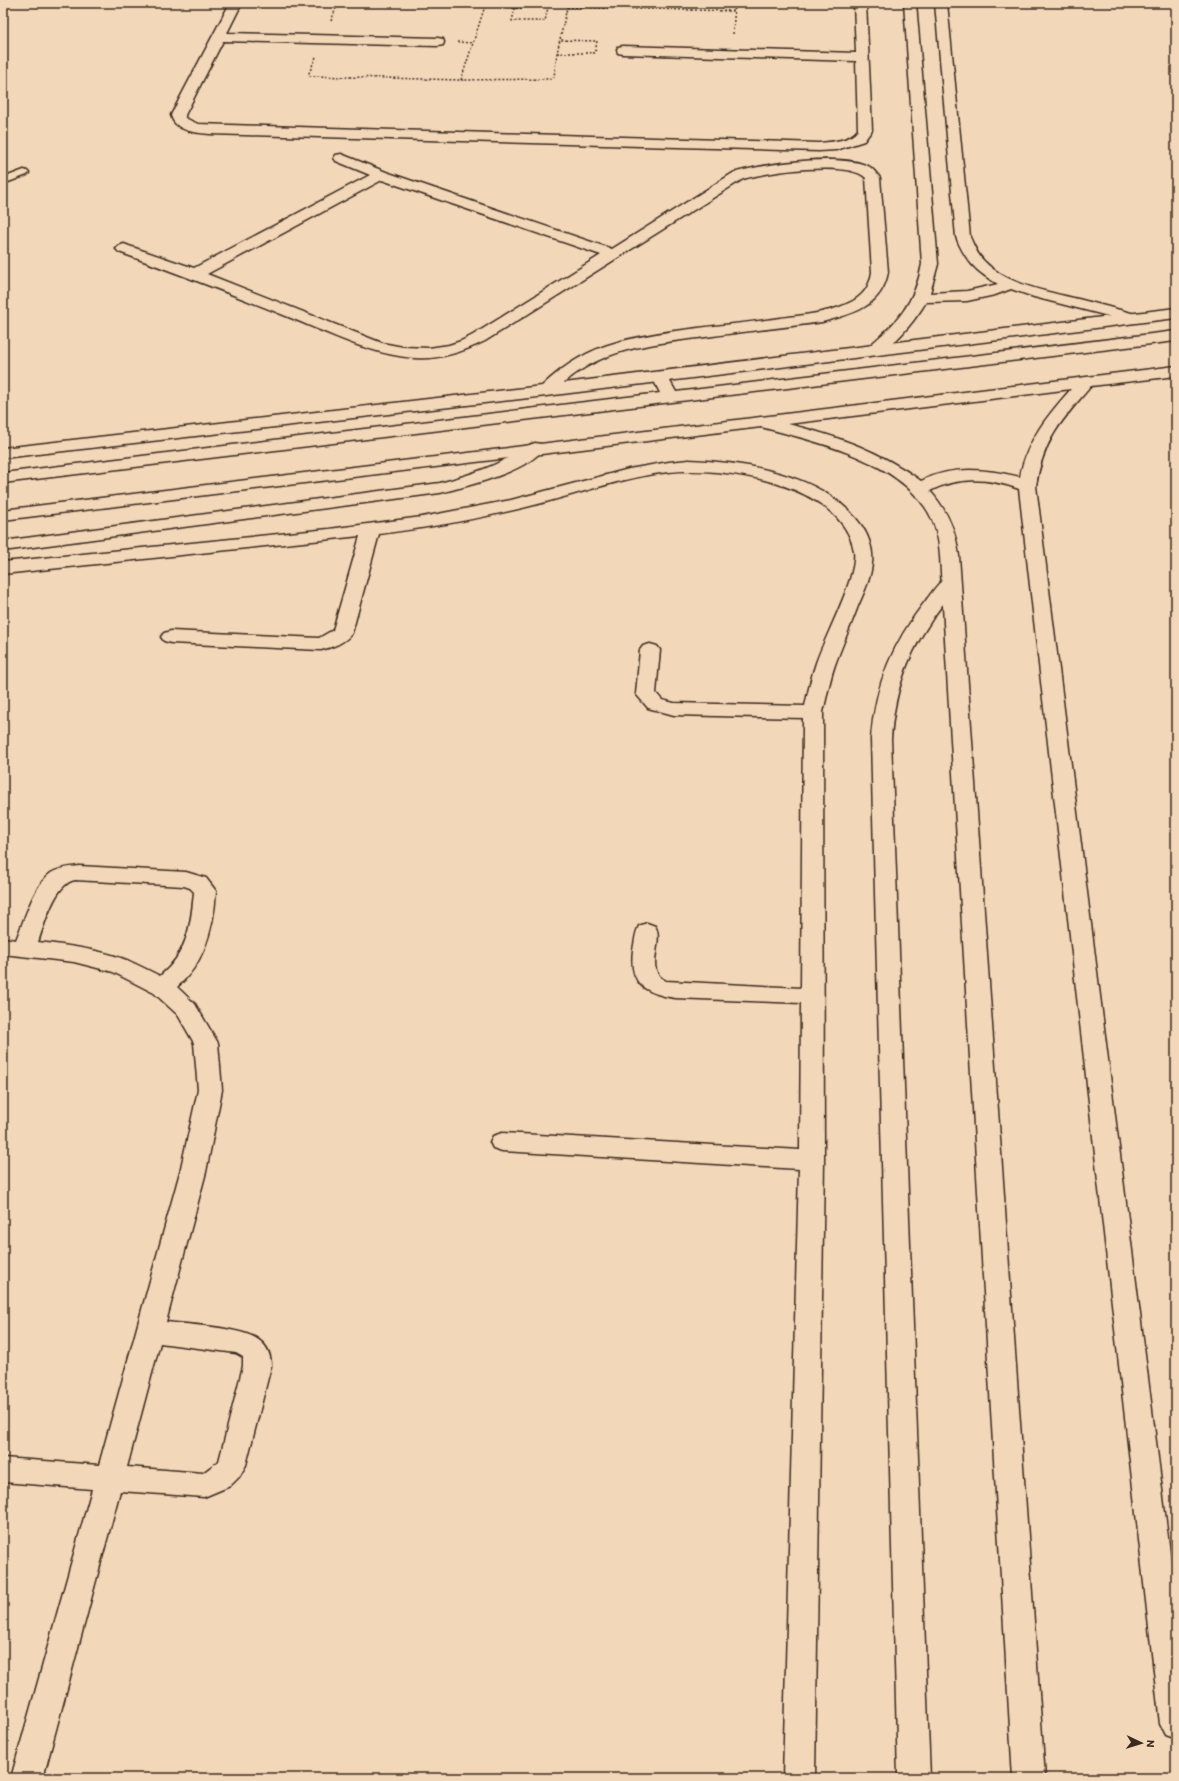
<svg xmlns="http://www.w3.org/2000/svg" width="1179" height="1781" font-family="Itim,sans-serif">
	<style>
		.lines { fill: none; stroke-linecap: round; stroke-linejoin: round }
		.lane-casing { stroke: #3b2a1e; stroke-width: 3 }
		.street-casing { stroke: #3b2a1e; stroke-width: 3 }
		.secondary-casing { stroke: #3b2a1e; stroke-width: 3 }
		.path { stroke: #3b2a1e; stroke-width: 1.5; stroke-dasharray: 2 2; stroke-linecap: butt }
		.lane { fill: #f2d7b9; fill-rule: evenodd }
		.street { fill: #f2d7b9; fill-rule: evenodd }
		.secondary { fill: #f2d7b9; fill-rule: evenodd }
	</style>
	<rect width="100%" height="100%" fill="#f2d7b9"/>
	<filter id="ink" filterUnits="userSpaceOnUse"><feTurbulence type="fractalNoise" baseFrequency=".025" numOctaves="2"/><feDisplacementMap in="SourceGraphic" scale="8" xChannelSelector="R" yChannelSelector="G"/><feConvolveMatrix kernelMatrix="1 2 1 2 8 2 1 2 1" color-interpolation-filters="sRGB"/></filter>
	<g filter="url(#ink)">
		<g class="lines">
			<!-- lane casing -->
			<g class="lane-casing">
				<polygon id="lane" points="24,170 27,171 29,173 27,175 3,184 3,178"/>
			</g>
			<!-- street casing -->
			<g class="street-casing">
				<g id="street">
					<path d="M230,3H242L227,33L438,38L443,39L444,42L443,45L438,46L223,41L185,115V118L198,124L819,143C832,142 850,141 858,130L856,61L623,54L618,53L617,50L618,47L623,46L856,53L854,3H866L872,130L864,141L836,150L819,151L210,134C196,133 174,131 171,115Z"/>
					<path d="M341,154L386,172L612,249L733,173C763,164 842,152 870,167C874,170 877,174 880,178L888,272C882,307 852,314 822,322C786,327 749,331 713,336C662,343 604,346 564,383L1176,308V318L546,396L3,458V448L542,386C564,365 588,350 618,342C668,329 722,326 774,319C800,315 829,314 853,301C865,294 870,285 872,272L866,178C848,160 767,172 743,179L485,341C463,352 439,360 415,358C372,355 331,334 291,318C234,295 177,273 119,252L116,249L119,246L124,244L129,246L194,268L370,175L336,161L334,158L336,155ZM382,180L601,255L473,335L461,341L449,345L429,348L403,347L382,343L207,274Z"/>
					<path d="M535,443L541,444L544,448C527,472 468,486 440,493L3,551V541L440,483C461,477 483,471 502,461C513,456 523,446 535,443Z"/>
					<path d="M689,460C745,462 821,474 858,521C867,532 874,548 872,563C871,578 864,592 858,606C851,625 843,643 836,662C830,678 827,696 823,712L824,1160L815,1778H783L799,1169L502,1151L493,1148L490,1142L493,1136L502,1133L800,1150L801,1003L675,998C644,993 629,984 633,950C635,941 635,933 639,926L647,923L655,926C665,942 643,970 666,981L801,988L803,718L674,715L648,708L636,694L640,650L643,646L650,644L657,646L660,650L656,693L662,700L674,703L805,706C808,692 811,677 816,663C825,636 858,577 854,551C842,483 724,466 668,472C625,477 584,492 542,503C489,517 434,527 379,534L352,633C345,643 332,647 321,650L171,643L164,641L161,637L164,633L171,631L319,638L333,630L360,536L3,574V562L329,529L422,517L511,500L629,469L669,462Z"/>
					<path d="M951,576L958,578L960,582C950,596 938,609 929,624C905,660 894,696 891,739L930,1778H898L871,739C875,683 893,643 927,599C934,590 940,579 951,576Z"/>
					<path d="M79,866L186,872L206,878L216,891C214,927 205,963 177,987L195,1004L218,1043L222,1090L206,1172L166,1322C189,1325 244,1327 260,1341C268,1347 271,1357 271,1366L246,1465L239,1477L230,1486L204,1497L120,1491L43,1778H11L92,1489L3,1482V1458L99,1465L180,1172L198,1090L194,1043L178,1015L154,993L113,972L74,962L3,954V938L16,940C24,921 34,885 51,873C59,868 70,867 79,866ZM75,880L184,886L190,888L194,892C191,926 187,954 160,976C150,971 140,966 129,961C103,950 66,945 38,942C44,926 55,883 75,880ZM160,1343L236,1353L243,1357V1366L219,1461L203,1473L127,1467Z"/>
				</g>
			</g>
			<!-- secondary casing -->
			<g class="secondary-casing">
				<g id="secondary">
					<path d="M904,3H916L938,264L930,293L967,291L998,284C976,272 965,260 956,237L935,3H947L970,237C974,246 977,254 984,261C1008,286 1050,292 1082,300C1101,305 1120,310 1139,315L1141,318L1139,321L1133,323L1120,319L1034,297L1011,289L995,295L967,301L926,302C917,317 888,358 868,353L866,350L868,347C898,322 915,303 922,264Z"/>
					<polygon points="1176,331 1176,341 3,483 3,473 660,393 652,377 654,374 660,372 666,374 676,392"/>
					<path d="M1176,366V376L1091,386C1061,421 1043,440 1036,486L1176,1601V1738L1165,1734L1160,1724L1019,489C989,478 958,476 930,491C947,510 956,530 959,556L1045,1778H1013L940,556C939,539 935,521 925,507C891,458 815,441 761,427L3,520V510ZM1071,389C1048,415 1026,441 1020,477C987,469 952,465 921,481C880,451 837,436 788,424Z"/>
				</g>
			</g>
			<!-- path -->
			<g class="path">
				<path d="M501,3C510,10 523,10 532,3"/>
				<polyline points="567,7 734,11"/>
				<polyline points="515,8 512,21 545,21 549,3"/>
				<polyline points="331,21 338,3"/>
				<polyline points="733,34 735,3"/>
				<polyline points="457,42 473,43"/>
				<polyline points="557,53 595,53 597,41 560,40"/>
				<polyline points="316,57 309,73 310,76 461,80 551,79 554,77 557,53 568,3"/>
				<polyline points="461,80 486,3"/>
			</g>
			<!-- lane -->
			<use href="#lane" class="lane"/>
			<!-- street -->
			<use href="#street" class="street"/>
			<!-- secondary -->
			<use href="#secondary" class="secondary"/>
		</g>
	</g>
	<!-- margin -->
	<rect width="1179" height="1781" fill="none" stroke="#f2d7b9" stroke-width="16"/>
	<rect x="8" y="8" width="1163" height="1765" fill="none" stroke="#3b2a1e" stroke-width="1.5" filter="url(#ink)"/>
	<!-- north arrow -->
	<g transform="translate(1141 1743) rotate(94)" stroke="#f2d7b9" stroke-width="3" paint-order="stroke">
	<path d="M0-3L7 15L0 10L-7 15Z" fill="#3b2a1e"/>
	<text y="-6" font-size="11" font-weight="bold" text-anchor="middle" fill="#3b2a1e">N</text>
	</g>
</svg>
